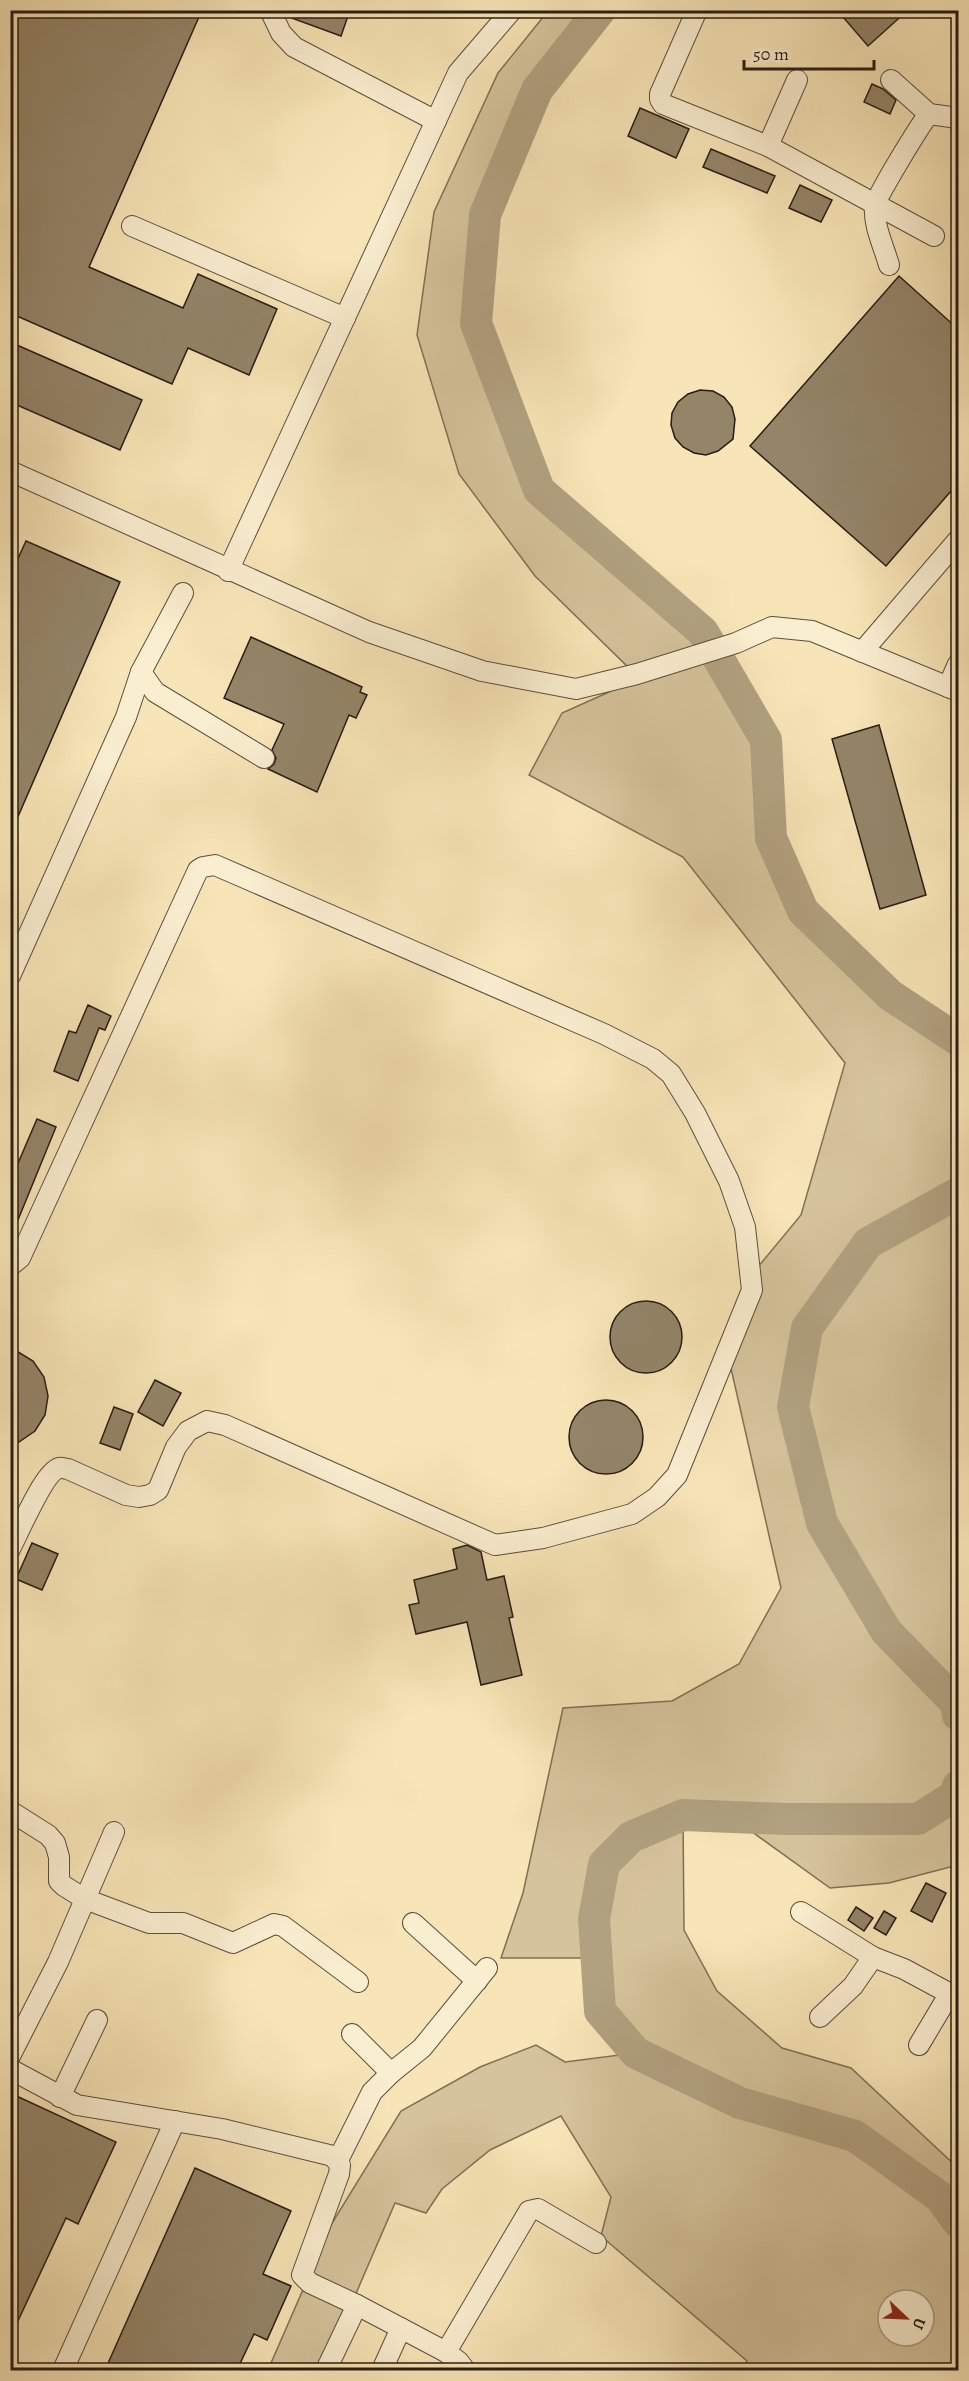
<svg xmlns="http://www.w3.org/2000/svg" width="969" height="2381" font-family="Alegreya,serif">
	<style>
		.green { fill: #d5c39b; stroke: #7e7058; stroke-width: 1.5; fill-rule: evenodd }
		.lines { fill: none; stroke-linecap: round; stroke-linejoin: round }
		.river { stroke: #b1a180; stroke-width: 32 }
		.building { fill: #948569; stroke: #281c14; stroke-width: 1.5 }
		.minor-casing { stroke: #5c4e3d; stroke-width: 22 }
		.minor { stroke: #faeed0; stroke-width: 20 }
	</style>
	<rect width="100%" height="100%" fill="#f8e5b7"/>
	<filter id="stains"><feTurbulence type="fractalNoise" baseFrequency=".00333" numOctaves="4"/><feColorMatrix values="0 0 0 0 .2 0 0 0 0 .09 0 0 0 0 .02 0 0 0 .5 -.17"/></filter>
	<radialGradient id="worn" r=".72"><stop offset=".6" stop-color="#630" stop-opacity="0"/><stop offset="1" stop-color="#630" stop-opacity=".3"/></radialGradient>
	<!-- green -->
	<path class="green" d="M548,11H600L537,90L485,214L476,323L539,490L703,632L766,740L771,838L803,911L890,995L958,1040V1865L889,1883L830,1888L730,1816L683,1815L684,1930L717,1991L782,2048L851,2068L958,2168V2370H742L747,2361L601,2236L611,2197L561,2116L490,2150L442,2189L426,2213L395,2203L323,2370H268L332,2223L401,2111L480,2067L536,2045L565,2062L636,2053L600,2011L596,1958H501L523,1893L563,1708L672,1701L739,1664L781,1588L730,1364L743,1285L801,1215L845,1063L683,857L529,775L562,713L609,692L635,674L535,576L459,474L417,335L434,212L498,73ZM888,2300H924V2336H888Z"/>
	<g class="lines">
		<!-- river -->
		<g class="river">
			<polyline points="600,10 537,90 485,215 476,323 539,490 703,632 766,740 771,838 803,911 890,995 958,1040"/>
			<polyline points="958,1193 868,1243 807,1328 793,1407 822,1523 886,1631 956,1703 958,1715"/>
			<polyline points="958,1786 956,1795 918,1819 786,1819 683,1815 631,1837 604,1864 594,1919 600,2011 636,2053 740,2103 855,2136 940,2197 958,2222"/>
		</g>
	</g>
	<!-- building -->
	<g class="building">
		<polygon points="10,10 202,10 89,267 183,308 198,274 277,309 249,375 188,348 172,384 10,313"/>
		<polygon points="284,10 350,10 341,36 286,16"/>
		<polygon points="837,10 908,10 868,46"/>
		<polygon points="872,84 883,89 896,100 890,114 864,102"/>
		<polygon points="640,108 689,129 676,158 628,136"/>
		<polygon points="711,149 775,176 767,193 703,167"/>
		<polygon points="800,185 832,200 821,222 789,208"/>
		<polygon points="899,276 958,329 958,483 886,566 750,446"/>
		<polygon points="10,342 142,400 120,450 10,402"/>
		<polygon points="700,390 713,391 724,397 732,407 735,419 733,439 718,451 706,455 694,453 683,447 675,438 671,425 672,413 678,402 688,394"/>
		<polygon points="26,541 120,582 10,835 10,576"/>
		<polygon points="251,637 362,687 360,692 367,695 356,718 349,715 317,792 268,769 274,764 276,758 272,750 284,724 224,698"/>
		<polygon points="879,725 926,895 880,909 832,739"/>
		<polygon points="88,1005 111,1016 105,1030 99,1028 78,1081 54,1071 69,1031 76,1033"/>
		<polygon points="37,1119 56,1127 11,1237 10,1182"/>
		<circle cx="646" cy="1337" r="36"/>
		<polygon points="10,1347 33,1361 44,1377 48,1396 45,1415 35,1431 10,1448"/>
		<polygon points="155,1380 181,1393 163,1426 138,1412"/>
		<circle cx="606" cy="1437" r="37"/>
		<polygon points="114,1407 133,1414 120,1450 100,1443"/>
		<polygon points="32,1543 58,1554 42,1590 16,1579"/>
		<polygon points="467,1545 481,1552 487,1580 504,1576 513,1617 509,1618 522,1675 481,1685 467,1622 416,1634 409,1605 419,1603 414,1580 457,1569 453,1549"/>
		<polygon points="926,1883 946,1893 932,1922 911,1911"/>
		<polygon points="856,1907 873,1918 864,1931 848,1920"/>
		<polygon points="884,1911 896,1918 886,1935 874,1928"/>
		<polygon points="10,2093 116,2142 78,2224 66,2218 10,2338"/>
		<polygon points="195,2168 291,2211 263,2274 291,2286 267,2340 254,2334 237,2370 105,2370"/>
	</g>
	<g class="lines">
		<!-- minor casing -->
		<g class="minor-casing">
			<g id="minor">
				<polyline points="270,10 281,33 294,47 436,121"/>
				<polyline points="697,10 660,94 660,99 663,104 768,146 934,236"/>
				<polyline points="891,80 929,114 958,118"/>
				<polyline points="768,146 797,80"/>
				<polyline points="132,226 345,318"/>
				<path d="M889,265C884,247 873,225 875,206C875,198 922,122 929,114"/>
				<polyline points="10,471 369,632 482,671 576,689 637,674 736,643 772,627 812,631 958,691"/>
				<polyline points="228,571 458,73 512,10"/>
				<polyline points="862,652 958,540"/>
				<polyline points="141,672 155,692 264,758"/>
				<polyline points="948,687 958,664"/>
				<polyline points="10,976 126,717 141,672 183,593"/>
				<path d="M10,1266L20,1258L198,870L203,867L215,865L604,1034L653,1059L671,1074L695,1113L729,1181L745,1227L752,1290L677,1475L657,1497L632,1514L543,1538L495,1545L225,1425L207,1421L188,1431L176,1447L158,1490L150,1495L139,1497L126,1495L68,1469C65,1469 62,1467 59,1468C44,1472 18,1534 10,1549"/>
				<polyline points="10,1811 48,1835 55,1843 59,1857 59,1881 64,1886 85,1899 149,1923 183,1923 233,1943 274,1924 283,1926 358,1982"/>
				<polyline points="801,1912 873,1957 904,1969 958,1998"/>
				<polyline points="413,1923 477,1981"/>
				<polyline points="820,2017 853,1986 873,1957"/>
				<polyline points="352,2034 391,2073"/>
				<polyline points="919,2045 950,1993"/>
				<polyline points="10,2056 58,1962 114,1832"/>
				<polyline points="10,2069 77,2105 222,2129 333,2156 340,2165 339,2174 302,2275 310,2283 357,2305 446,2352 459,2362 465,2370"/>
				<polyline points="60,2097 97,2020"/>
				<polyline points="338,2160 372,2092 391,2073 422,2048 487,1968"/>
				<polyline points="446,2352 529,2211 538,2209 596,2243"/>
				<polyline points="63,2370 175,2121"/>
				<polyline points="326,2370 357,2305"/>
				<polyline points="382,2370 401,2328"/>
			</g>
		</g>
		<!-- minor -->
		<use href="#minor" class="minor"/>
	</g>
	<!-- margin -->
	<rect width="969" height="2381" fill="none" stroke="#f8e5b7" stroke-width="36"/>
	<rect x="12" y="12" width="945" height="2357" fill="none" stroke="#281c14" stroke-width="3"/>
	<rect x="18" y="18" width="933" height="2345" fill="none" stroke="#281c14" stroke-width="1.5"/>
	<!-- north arrow -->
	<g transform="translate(906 2318) rotate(113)"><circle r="28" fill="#faeed0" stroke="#a69a85" stroke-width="1.5"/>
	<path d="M0-4.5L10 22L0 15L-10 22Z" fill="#8f2418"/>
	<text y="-9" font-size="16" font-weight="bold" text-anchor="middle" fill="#281c14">U</text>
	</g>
	<!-- scale -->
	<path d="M744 60v9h130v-9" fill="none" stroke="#281c14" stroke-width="3"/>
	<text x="753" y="60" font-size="18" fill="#281c14" stroke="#faeed0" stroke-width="4.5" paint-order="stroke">50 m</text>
	<rect width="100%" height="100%" filter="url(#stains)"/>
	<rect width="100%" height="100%" fill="url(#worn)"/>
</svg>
